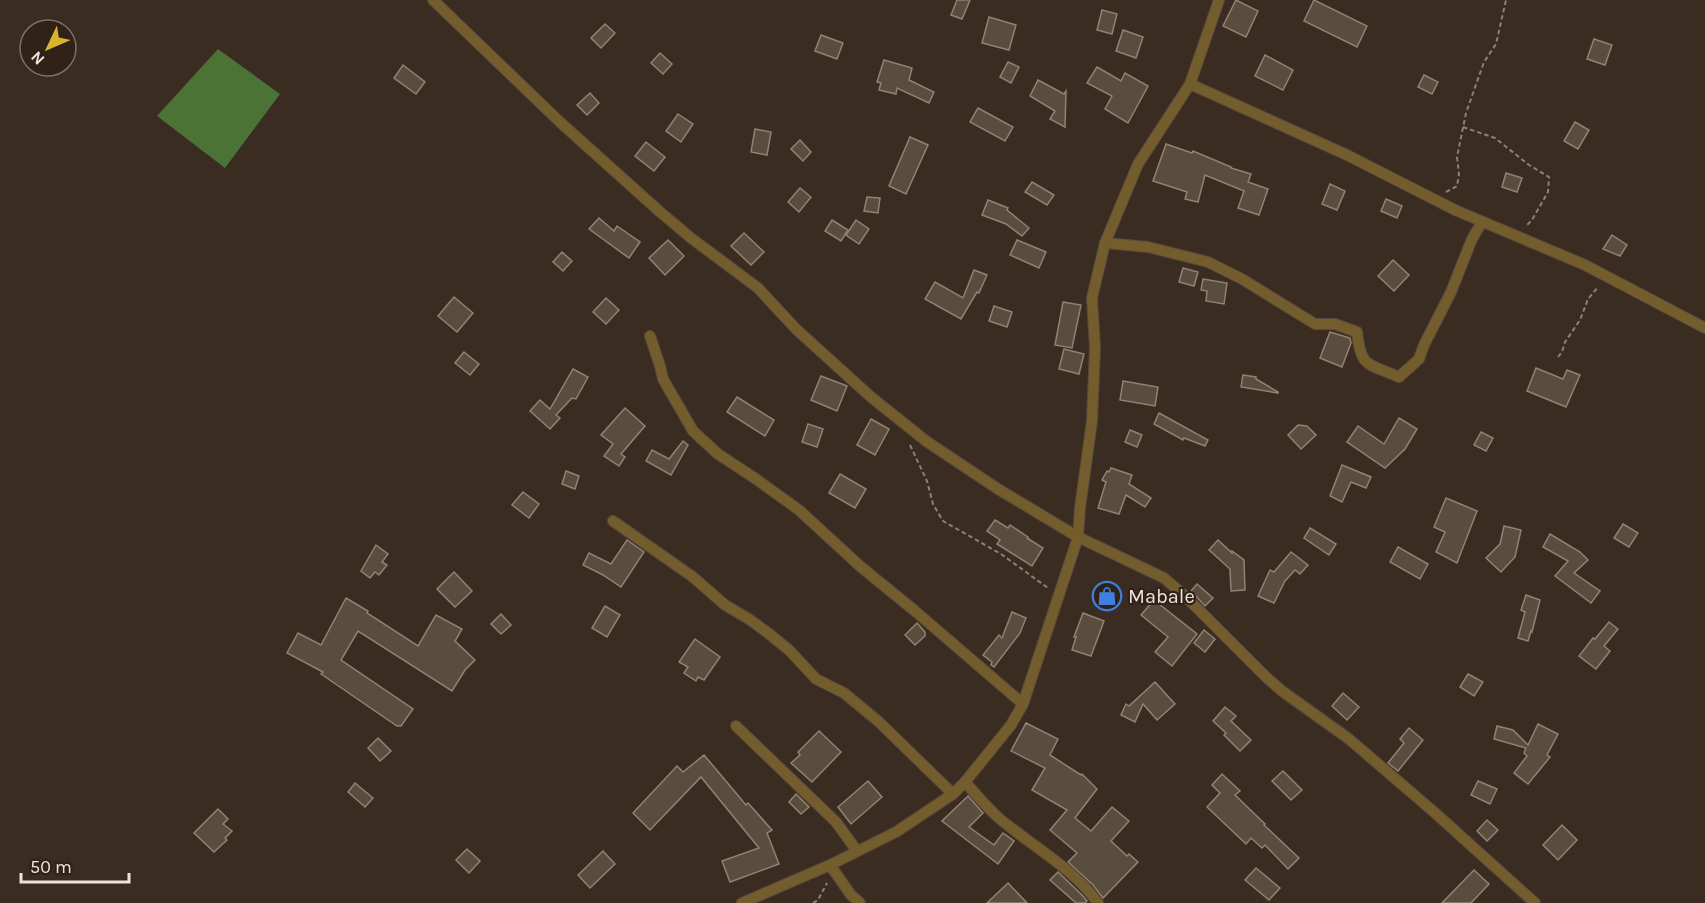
<svg xmlns="http://www.w3.org/2000/svg" width="1705" height="903" font-family="Karla,sans-serif">
	<style>
		.forest { fill: #4a7335 }
		.building { fill: #5a4d3e; stroke: #918272; stroke-width: 1.5 }
		.lines { fill: none; stroke-linecap: round; stroke-linejoin: round }
		.street-casing { stroke: #57493f; stroke-width: 12 }
		.path { stroke: #8d8077; stroke-width: 2; stroke-dasharray: 4.5 3; stroke-linecap: butt }
		.street { stroke: #735d2c; stroke-width: 10 }
		.labels { text-anchor: middle; stroke-width: 4.5; stroke-linejoin: round; paint-order: stroke }
		.poi-label { font-size: 20px; fill: #ede3dc; stroke: #312217; text-anchor: start }
	</style>
	<rect width="100%" height="100%" fill="#3b2c21"/>
	<!-- forest -->
	<polygon class="forest" points="218,49 280,94 225,168 157,116"/>
	<!-- building -->
	<g class="building">
		<polygon points="957,0 970,0 962,19 951,15"/>
		<polygon points="1236,0 1258,11 1246,37 1223,26"/>
		<polygon points="1314,0 1367,26 1357,47 1304,21"/>
		<polygon points="1102,10 1117,14 1112,34 1097,30"/>
		<polygon points="989,17 1016,25 1009,50 982,43"/>
		<polygon points="605,24 615,33 601,48 591,38"/>
		<polygon points="1123,30 1143,37 1136,58 1116,51"/>
		<polygon points="821,35 843,43 837,59 815,51"/>
		<polygon points="1594,39 1612,45 1605,65 1587,59"/>
		<polygon points="660,53 672,64 663,74 651,63"/>
		<polygon points="1265,55 1293,70 1283,90 1255,76"/>
		<polygon points="884,60 912,68 909,80 934,92 929,103 897,88 896,94 879,90 881,83 877,82"/>
		<polygon points="1008,62 1019,67 1011,83 1000,77"/>
		<polygon points="403,65 425,82 416,94 394,78"/>
		<polygon points="1097,67 1121,81 1125,73 1148,86 1128,123 1105,109 1112,96 1087,83"/>
		<polygon points="1424,75 1438,82 1432,94 1418,87"/>
		<polygon points="1038,80 1064,94 1066,91 1065,127 1050,119 1055,111 1030,96"/>
		<polygon points="590,93 599,103 587,115 577,105"/>
		<polygon points="978,108 1013,127 1005,141 970,122"/>
		<polygon points="678,114 693,124 681,142 666,131"/>
		<polygon points="1575,122 1589,130 1578,149 1564,141"/>
		<polygon points="755,129 771,132 767,155 751,152"/>
		<polygon points="910,137 928,145 906,194 889,186"/>
		<polygon points="800,140 811,152 803,161 791,149"/>
		<polygon points="646,142 665,157 654,171 635,156"/>
		<polygon points="1166,144 1192,153 1193,151 1231,167 1231,168 1251,174 1248,182 1268,189 1259,215 1238,208 1244,191 1205,175 1198,202 1185,199 1187,192 1153,181"/>
		<polygon points="1506,173 1522,178 1517,192 1502,187"/>
		<polygon points="1032,182 1054,195 1047,205 1025,192"/>
		<polygon points="1330,184 1345,191 1337,210 1322,204"/>
		<polygon points="800,188 811,197 799,212 788,202"/>
		<polygon points="867,197 880,198 878,213 864,211"/>
		<polygon points="1386,199 1402,206 1397,218 1381,211"/>
		<polygon points="988,200 1008,208 1007,210 1029,228 1022,236 1006,224 982,215"/>
		<polygon points="599,218 614,231 617,226 640,242 629,258 589,229"/>
		<polygon points="832,220 848,230 841,241 825,231"/>
		<polygon points="856,220 869,229 859,244 846,235"/>
		<polygon points="744,233 764,252 751,265 731,246"/>
		<polygon points="1612,235 1627,245 1620,256 1603,249"/>
		<polygon points="668,240 684,256 665,275 649,258"/>
		<polygon points="1017,240 1046,252 1039,268 1010,255"/>
		<polygon points="562,252 572,261 563,271 553,262"/>
		<polygon points="1393,260 1409,275 1394,291 1378,276"/>
		<polygon points="1183,268 1198,272 1194,286 1179,282"/>
		<polygon points="974,270 987,275 979,293 977,292 961,319 925,299 935,282 963,298"/>
		<polygon points="1203,279 1227,283 1224,304 1206,301 1207,291 1201,290"/>
		<polygon points="454,297 473,313 457,332 438,316"/>
		<polygon points="606,298 619,310 606,324 593,312"/>
		<polygon points="1063,302 1081,305 1072,348 1055,345"/>
		<polygon points="994,306 1012,312 1007,327 989,321"/>
		<polygon points="1330,332 1350,338 1351,343 1342,367 1320,358"/>
		<polygon points="1064,349 1084,354 1079,374 1059,369"/>
		<polygon points="464,352 479,364 470,375 455,363"/>
		<polygon points="1536,368 1563,379 1567,370 1580,375 1566,407 1527,391"/>
		<polygon points="573,369 588,377 576,399 572,398 556,415 560,418 550,429 530,411 540,400 550,409"/>
		<polygon points="1243,375 1256,377 1256,379 1278,392 1278,393 1241,387"/>
		<polygon points="821,376 847,386 837,411 811,400"/>
		<polygon points="1123,381 1158,387 1155,406 1120,400"/>
		<polygon points="737,397 774,420 765,436 727,412"/>
		<polygon points="625,408 645,426 621,454 625,457 619,466 604,456 613,444 601,435"/>
		<polygon points="1159,413 1208,440 1205,446 1184,438 1183,440 1154,424"/>
		<polygon points="1399,418 1417,429 1405,449 1385,468 1347,442 1358,426 1384,444"/>
		<polygon points="871,419 889,429 875,455 857,445"/>
		<polygon points="808,424 823,429 817,447 802,442"/>
		<polygon points="1298,425 1307,426 1316,435 1301,449 1288,435"/>
		<polygon points="1130,430 1142,435 1137,447 1125,442"/>
		<polygon points="1481,432 1493,438 1486,451 1474,445"/>
		<polygon points="683,441 688,445 671,475 646,461 652,450 669,459"/>
		<polygon points="1342,465 1371,477 1366,488 1351,482 1342,502 1330,496"/>
		<polygon points="1111,468 1132,475 1129,484 1151,498 1145,507 1126,495 1119,514 1098,508 1106,482 1102,480 1107,471 1109,472"/>
		<polygon points="566,471 579,476 575,489 562,484"/>
		<polygon points="840,474 866,489 855,508 829,493"/>
		<polygon points="523,492 539,504 529,518 512,505"/>
		<polygon points="1446,498 1477,511 1457,563 1436,552 1445,532 1434,527"/>
		<polygon points="995,520 1008,528 1010,525 1028,537 1027,538 1043,548 1032,566 997,544 1000,540 987,531"/>
		<polygon points="1623,524 1638,533 1629,547 1614,538"/>
		<polygon points="1504,526 1521,530 1515,557 1501,572 1486,558 1500,544"/>
		<polygon points="1310,528 1336,544 1329,555 1304,538"/>
		<polygon points="1550,534 1580,552 1588,560 1574,573 1600,591 1591,603 1555,576 1568,561 1543,547"/>
		<polygon points="627,540 644,552 621,587 603,575 583,565 589,553 611,564"/>
		<polygon points="1218,540 1232,553 1232,551 1244,560 1245,590 1231,591 1230,569 1209,550"/>
		<polygon points="376,545 388,554 382,562 387,565 379,575 375,572 370,578 361,571"/>
		<polygon points="1398,547 1428,564 1420,579 1390,562"/>
		<polygon points="1291,552 1308,565 1300,574 1295,570 1285,581 1274,603 1258,596 1270,570 1274,572"/>
		<polygon points="454,572 472,591 455,607 437,589"/>
		<polygon points="1197,584 1213,598 1205,606 1191,591"/>
		<polygon points="1526,595 1540,600 1532,632 1531,631 1528,641 1518,638 1525,612 1521,610"/>
		<polygon points="346,598 368,611 367,613 418,646 436,615 462,629 455,641 475,660 465,670 452,691 358,631 341,660 413,709 401,726 397,726 321,674 323,672 287,653 298,633 321,645"/>
		<polygon points="1154,600 1197,634 1172,666 1155,652 1168,637 1141,615"/>
		<polygon points="605,606 620,615 607,637 592,628"/>
		<polygon points="1012,612 1026,618 1020,633 994,667 991,665 992,662 983,655 999,635 1002,638"/>
		<polygon points="1083,613 1104,621 1091,656 1072,650 1076,637 1074,637"/>
		<polygon points="501,614 511,625 501,634 491,624"/>
		<polygon points="1609,622 1618,629 1604,646 1610,651 1596,669 1579,656 1593,638 1595,639"/>
		<polygon points="917,623 925,632 925,636 915,645 905,635"/>
		<polygon points="1204,630 1215,639 1205,652 1194,643"/>
		<polygon points="695,639 720,657 704,680 698,677 696,681 684,673 688,667 679,662"/>
		<polygon points="1468,674 1483,682 1474,696 1460,687"/>
		<polygon points="1155,682 1175,704 1157,720 1143,704 1135,722 1121,715 1126,704 1129,706"/>
		<polygon points="1343,693 1359,707 1347,720 1332,706"/>
		<polygon points="1225,707 1236,716 1231,721 1251,740 1240,751 1224,735 1226,733 1213,721"/>
		<polygon points="1026,723 1058,739 1050,755 1081,775 1082,774 1097,789 1075,818 1091,831 1112,807 1129,821 1111,841 1127,856 1129,854 1138,862 1103,898 1093,885 1068,862 1077,853 1050,830 1067,810 1032,790 1045,768 1011,751"/>
		<polygon points="1538,724 1558,734 1547,755 1550,757 1528,784 1514,773 1527,756 1524,753 1526,748 1494,739 1497,726 1513,730 1528,745"/>
		<polygon points="1409,728 1423,740 1398,771 1388,763 1404,743 1400,739"/>
		<polygon points="819,731 841,752 812,782 791,763 800,755 798,752"/>
		<polygon points="378,738 391,751 380,761 368,748"/>
		<polygon points="704,755 746,805 748,803 772,830 767,833 779,864 730,882 722,861 759,848 701,777 650,830 633,813 677,766 683,772"/>
		<polygon points="1283,771 1302,790 1291,800 1272,781"/>
		<polygon points="1222,774 1240,791 1235,795 1265,824 1264,825 1299,858 1288,869 1265,845 1262,848 1251,838 1246,844 1207,807 1220,793 1212,785"/>
		<polygon points="868,781 882,797 851,824 838,807"/>
		<polygon points="1478,781 1497,789 1490,804 1471,795"/>
		<polygon points="355,783 373,798 365,807 348,792"/>
		<polygon points="796,794 809,807 801,814 789,802"/>
		<polygon points="968,796 983,813 969,827 994,845 1003,833 1014,841 998,864 942,821"/>
		<polygon points="218,809 228,819 223,824 232,831 225,838 227,840 214,852 194,833"/>
		<polygon points="1487,820 1498,830 1487,841 1477,831"/>
		<polygon points="1562,825 1577,840 1558,860 1543,845"/>
		<polygon points="467,849 480,861 469,873 456,860"/>
		<polygon points="603,851 615,864 590,888 578,875"/>
		<polygon points="1256,868 1280,888 1269,900 1245,880"/>
		<polygon points="1474,870 1489,884 1471,903 1442,903"/>
		<polygon points="1058,872 1082,895 1087,901 1085,903 1076,903 1050,880"/>
		<polygon points="1008,883 1027,903 987,903"/>
	</g>
	<g class="lines">
		<!-- street casing -->
		<g class="street-casing">
			<g id="street">
				<polyline points="433,0 561,123 659,211 691,238 758,288 796,329 871,397 926,441 998,489 1078,537 1164,578 1184,595 1266,677 1282,691 1349,739 1434,812 1535,903"/>
				<polyline points="1190,84 1347,155 1455,210 1585,265 1705,328"/>
				<path d="M1105,243L1148,247L1208,262L1242,279L1315,324H1335L1357,332C1361,369 1368,363 1399,377L1419,359L1424,345L1451,292L1472,239L1482,222"/>
				<polyline points="650,336 660,366 663,379 693,431 718,454 756,479 799,510 861,567 915,611 1023,704"/>
				<polyline points="613,521 693,577 725,605 749,619 768,633 789,650 816,679 844,693 878,721 953,794"/>
				<polyline points="736,726 836,822 857,851"/>
				<path d="M965,782C976,794 987,808 1000,819C1032,846 1073,868 1098,903"/>
				<polyline points="830,865 851,895 860,903"/>
				<polyline points="742,903 830,865 896,832 953,794 965,782 1011,725 1023,704 1078,537 1080,508 1092,421 1095,348 1092,298 1105,243 1138,164 1190,84 1219,0"/>
			</g>
		</g>
		<!-- path -->
		<g class="path">
			<polyline points="1463,127 1495,138 1529,165 1549,177 1548,192 1532,220 1526,226"/>
			<polyline points="1446,192 1457,186 1459,174 1457,157 1466,113 1484,62 1496,44 1506,0"/>
			<polyline points="1558,357 1562,352 1565,342 1580,320 1588,299 1598,287"/>
			<polyline points="910,445 927,481 933,504 943,521 1001,554 1048,588"/>
			<polyline points="813,903 818,900 827,883"/>
		</g>
		<!-- street -->
		<use href="#street" class="street"/>
	</g>
	<!-- icons -->
	<defs>
		<g id="shop-ring" transform="scale(1.5)"><circle r="9.5" fill="#312217" stroke="#3f7fe0" stroke-width="1.5"/><path d="M-5-2.5h2.3a2.7 3.5 0 0 1 5.4 0H5L5.5 6h-11ZM-1.5-2.5h3a1.5 2.3 0 0 0-3 0Z" fill="#3f7fe0"/></g>
	</defs>
	<g fill-rule="evenodd">
		<use href="#shop-ring" x="1107" y="596"/>
	</g>
	<g class="labels">
		<!-- poi labels -->
		<g class="poi-label">
			<text x="1128" y="603">Mabale</text>
		</g>
	</g>
	<!-- north arrow -->
	<g transform="translate(48 48) rotate(226)"><circle r="28" fill="#312217" stroke="#7c6f66" stroke-width="1.5"/>
	<path d="M0-4.5L10 22L0 15L-10 22Z" fill="#dbb333"/>
	<text y="-9" font-size="16" font-weight="bold" text-anchor="middle" fill="#ede3dc">N</text>
	</g>
	<!-- scale -->
	<path d="M21 873v9h108v-9" fill="none" stroke="#ede3dc" stroke-width="3"/>
	<text x="30" y="873" font-size="18" fill="#ede3dc" stroke="#312217" stroke-width="4.5" paint-order="stroke">50 m</text>
</svg>
